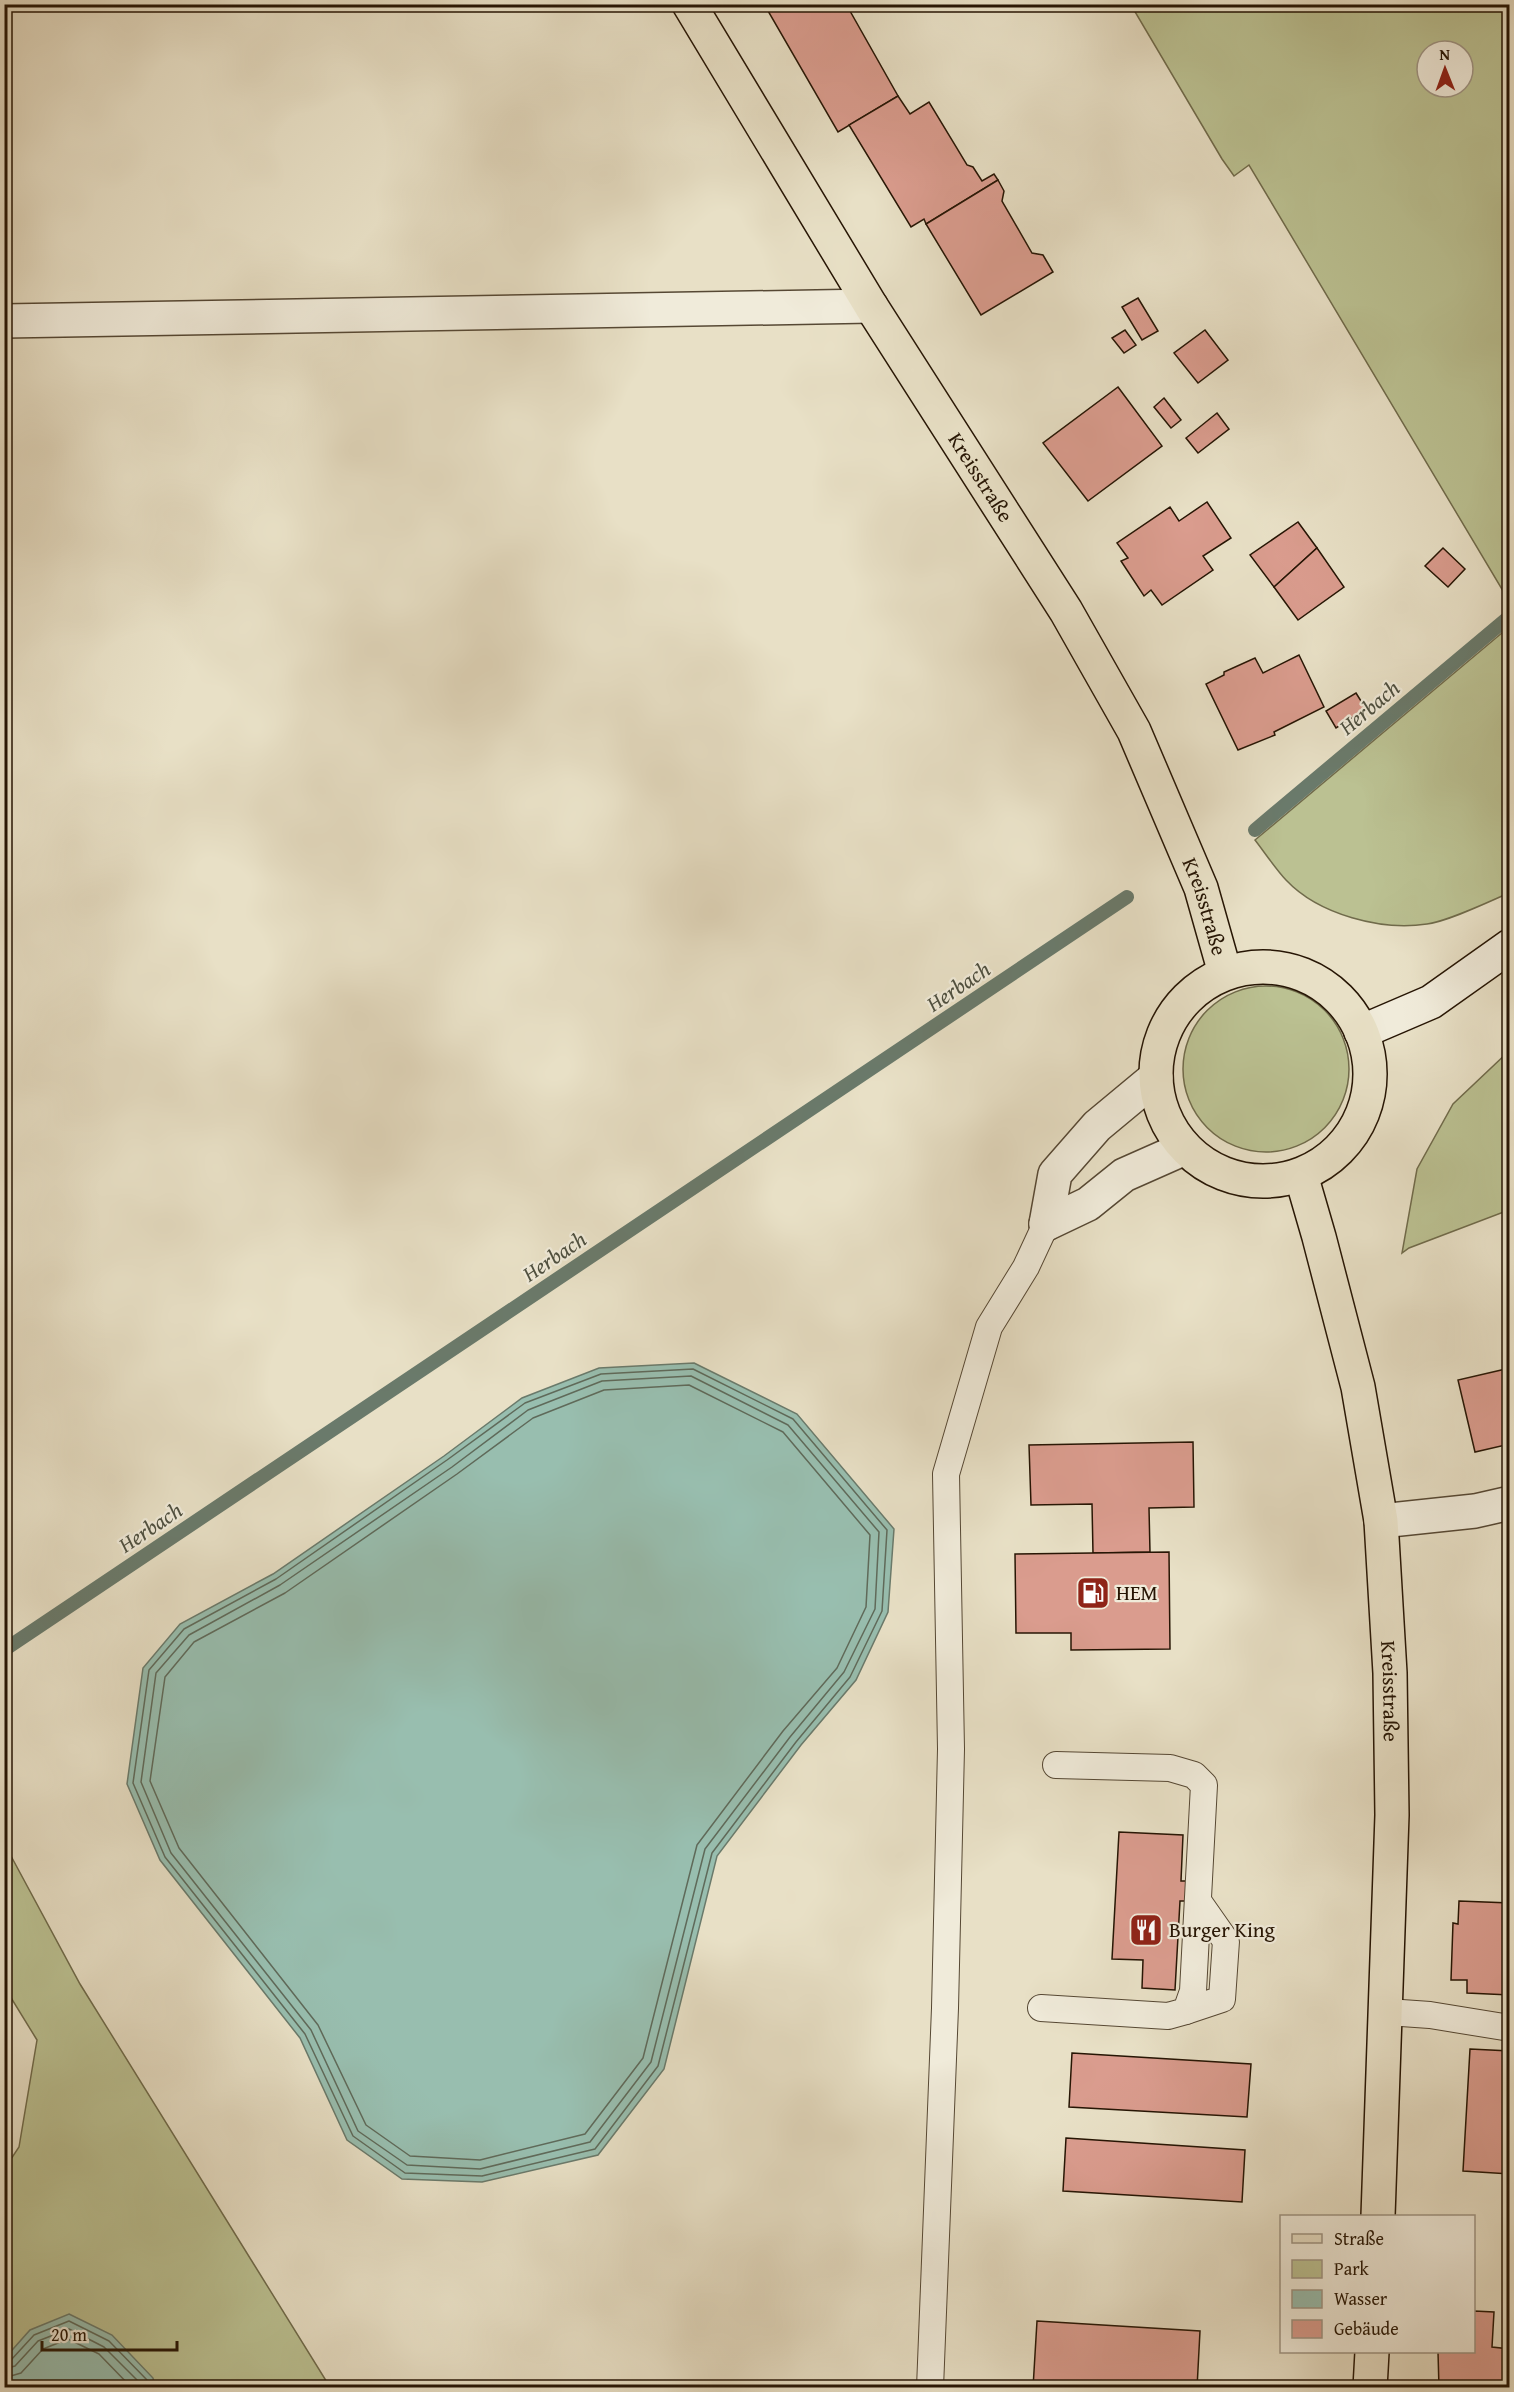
<svg xmlns="http://www.w3.org/2000/svg" width="1514" height="2392" font-family="'Gentium Book Plus',serif">
	<style>
		.green { fill: #bbc192; stroke: #706b4b; stroke-width: 1.5; fill-rule: evenodd }
		.water { fill: #98beaf; stroke: #6a7a6b; stroke-width: 1.5 }
		.lines { fill: none; stroke-linecap: round; stroke-linejoin: round }
		.shore { stroke: #5f6a5a; stroke-width: 1.5 }
		.stream { stroke: #6a7a6b; stroke-width: 14 }
		.building { fill: #da9c8e; stroke: #261504; stroke-width: 1.5 }
		.lane-casing { stroke: #564834; stroke-width: 28 }
		.street-casing { stroke: #564834; stroke-width: 36 }
		.secondary-casing { stroke: #261504; stroke-width: 36 }
		.primary-casing { stroke: #261504; stroke-width: 36 }
		.lane { stroke: #f0ebda; stroke-width: 26 }
		.street { stroke: #f0ebda; stroke-width: 33 }
		.secondary { stroke: #f0ebda; stroke-width: 33 }
		.primary { stroke: #e8e0c6; stroke-width: 33 }
		.labels { text-anchor: middle; stroke-width: 4.5; stroke-linejoin: round; paint-order: stroke }
		.street-label { font-size: 21px; fill: #261504; stroke: #f0ebda }
		.poi-label { font-size: 21px; fill: #261504; stroke: #f0ebda; text-anchor: start }
		.water-label { font-size: 22px; font-style: italic; fill: #4e5040; stroke: #f0ebda }
	</style>
	<rect width="100%" height="100%" fill="#e8e0c6"/>
	<filter id="stains"><feTurbulence type="fractalNoise" baseFrequency=".00333" numOctaves="4"/><feColorMatrix values="0 0 0 0 .2 0 0 0 0 .09 0 0 0 0 .02 0 0 0 .5 -.17"/></filter>
	<radialGradient id="worn" r=".72"><stop offset=".6" stop-color="#630" stop-opacity="0"/><stop offset="1" stop-color="#630" stop-opacity=".3"/></radialGradient>
	<!-- green -->
	<g class="green">
		<path d="M1131,5H1509V601L1249,165L1234,176L1222,159ZM1427,51H1463V87H1427Z"/>
		<path d="M1509,627V893C1488,902 1449,921 1427,924C1382,931 1319,915 1286,880C1275,868 1265,853 1255,840Z"/>
		<circle cx="1266" cy="1069" r="83"/>
		<polygon points="1509,1051 1509,1210 1409,1248 1402,1253 1417,1169 1453,1104"/>
		<polygon points="4,1843 80,1984 330,2387 5,2387 5,2168 19,2147 37,2040 5,1988"/>
	</g>
	<!-- water -->
	<g class="water">
		<polygon points="694,1363 797,1414 894,1529 888,1612 856,1680 801,1745 717,1856 664,2069 598,2155 482,2182 402,2179 347,2140 300,2038 160,1860 127,1784 143,1668 180,1624 273,1574 444,1456 522,1398 599,1368"/>
		<polygon points="69,2314 112,2335 153,2378 155,2387 5,2387 5,2358 30,2330"/>
	</g>
	<g class="lines">
		<!-- shore -->
		<g class="shore">
			<polygon points="693,1369 793,1419 887,1530 882,1611 850,1677 796,1742 712,1853 658,2066 595,2149 482,2176 405,2173 353,2136 305,2034 165,1857 133,1783 149,1670 184,1629 276,1579 447,1460 525,1403 601,1374"/>
			<polygon points="691,1376 788,1425 879,1532 875,1609 844,1672 790,1737 705,1849 651,2062 590,2142 480,2169 407,2165 358,2131 311,2030 171,1853 141,1782 156,1673 189,1635 280,1585 452,1467 528,1410 602,1381"/>
			<polygon points="689,1385 783,1432 870,1535 866,1607 837,1668 783,1731 697,1845 643,2058 585,2134 480,2160 410,2156 366,2125 318,2025 179,1848 150,1781 165,1677 194,1642 285,1593 457,1474 533,1418 604,1390"/>
			<polyline points="4,2362 11,2360 34,2335 69,2321 109,2341 147,2380 149,2388"/>
			<polyline points="4,2369 15,2366 38,2341 69,2329 104,2347 140,2383 141,2388"/>
			<polyline points="4,2378 21,2373 43,2349 68,2339 99,2354 132,2388"/>
		</g>
		<!-- stream -->
		<g class="stream">
			<polyline points="1255,830 1510,616"/>
			<polyline points="4,1650 1127,897"/>
		</g>
	</g>
	<!-- building -->
	<g class="building">
		<polygon points="764,4 846,4 898,96 838,132"/>
		<polygon points="898,96 910,114 929,102 967,165 973,167 982,181 994,174 998,180 926,224 924,219 911,227 849,125"/>
		<polygon points="998,180 1004,191 1002,201 1032,253 1043,255 1053,272 981,315 926,224"/>
		<polygon points="1138,298 1158,331 1142,340 1122,307"/>
		<polygon points="1125,330 1136,345 1124,353 1112,338"/>
		<polygon points="1205,330 1228,360 1198,383 1174,353"/>
		<polygon points="1118,387 1162,446 1088,501 1043,443"/>
		<polygon points="1164,398 1181,420 1171,428 1154,407"/>
		<polygon points="1217,413 1229,429 1198,453 1186,438"/>
		<polygon points="1207,502 1231,538 1203,556 1213,570 1162,605 1151,590 1144,596 1121,561 1128,558 1117,543 1170,507 1179,521"/>
		<polygon points="1298,522 1317,548 1274,587 1250,555"/>
		<polygon points="1317,548 1344,587 1298,620 1274,587"/>
		<polygon points="1443,548 1465,569 1448,587 1425,566"/>
		<polygon points="1299,655 1324,707 1274,732 1275,735 1238,750 1206,684 1224,675 1224,672 1255,658 1263,673"/>
		<polygon points="1356,693 1366,709 1336,728 1326,711"/>
		<polygon points="1510,1368 1510,1444 1475,1452 1458,1380"/>
		<polygon points="1193,1442 1194,1507 1149,1508 1150,1552 1093,1553 1092,1504 1031,1505 1029,1445"/>
		<polygon points="1169,1552 1170,1649 1071,1650 1071,1633 1016,1633 1015,1554"/>
		<polygon points="1119,1832 1183,1835 1181,1881 1189,1881 1187,1901 1180,1901 1175,1990 1142,1988 1143,1960 1112,1959"/>
		<polygon points="1459,1901 1510,1903 1510,1995 1467,1993 1467,1980 1451,1980 1453,1923 1458,1924"/>
		<polygon points="1470,2049 1510,2051 1510,2174 1463,2171"/>
		<polygon points="1072,2053 1251,2064 1247,2117 1069,2107"/>
		<polygon points="1066,2138 1245,2150 1242,2202 1063,2191"/>
		<polygon points="1474,2311 1494,2312 1492,2347 1510,2349 1509,2388 1490,2386 1490,2388 1439,2388 1438,2352 1474,2352"/>
		<polygon points="1037,2321 1200,2331 1197,2388 1033,2388"/>
	</g>
	<g class="lines">
		<!-- lane casing -->
		<g class="lane-casing">
			<g id="lane">
				<polyline points="1041,2008 1168,2016 1186,2011 1193,1991 1204,1785 1194,1775 1170,1768 1056,1765"/>
				<polyline points="1186,2011 1222,1999 1226,1941 1198,1901"/>
				<polyline points="1387,2012 1430,2015 1510,2028"/>
				<polyline points="930,2388 945,2008 951,1749 946,1474 989,1327 1026,1267 1046,1224"/>
			</g>
		</g>
		<!-- street casing -->
		<g class="street-casing">
			<g id="street">
				<polyline points="4,321 871,306"/>
				<polyline points="1046,1224 1055,1174 1097,1126 1156,1077"/>
				<polyline points="1046,1224 1088,1204 1124,1175 1185,1148"/>
				<polyline points="1381,1521 1475,1511 1510,1503"/>
			</g>
		</g>
		<!-- secondary casing -->
		<g class="secondary-casing">
			<polyline id="secondary" points="1361,1032 1431,1002 1510,946"/>
		</g>
		<!-- primary casing -->
		<g class="primary-casing">
			<g id="primary">
				<path id="s1" d="M689,4L871,306L1066,611L1134,731L1201,888L1225,973"/>
				<circle cx="1263" cy="1074" r="107"/>
				<path id="s2" d="M1301,1175L1319,1237L1358,1387L1381,1521L1390,1673L1392,1815L1378,2216"/>
				<polyline points="1370,2388 1372,2352"/>
			</g>
		</g>
		<!-- lane -->
		<use href="#lane" class="lane"/>
		<!-- street -->
		<use href="#street" class="street"/>
		<!-- secondary -->
		<use href="#secondary" class="secondary"/>
		<!-- primary -->
		<use href="#primary" class="primary"/>
	</g>
	<!-- icons -->
	<defs>
		<g id="fuel-square" transform="scale(1.725)"><rect x="-9" y="-9" width="18" height="18" rx="4" fill="#8f2418" stroke="#f0ebda"/><path d="M-5.5-6h7V0h2V4h1.3V-2.5L3-4.5l.8-.8L6-3V5H2.5V1h-1V6h-7ZM-4.2-4.7v3.2H.2V-4.7Z" fill="#fff"/></g>
		<g id="restaurant-square" transform="scale(1.725)"><rect x="-9" y="-9" width="18" height="18" rx="4" fill="#8f2418" stroke="#f0ebda"/><path d="M-5-6h1v4h1v-4h1v4h1v-4h1v5L-1.5 .5V6h-2V.5L-5-1ZM5-6V6H3V1.5H1.5Q1.5-4 5-6Z" fill="#fff"/></g>
	</defs>
	<g fill-rule="evenodd">
		<use href="#fuel-square" x="1093" y="1593"/>
		<use href="#restaurant-square" x="1146" y="1930"/>
	</g>
	<g class="labels">
		<!-- street labels -->
		<g class="street-label">
			<text dy="7" stroke="none"><textPath href="#s1" startOffset="556">Kreisstraße</textPath></text>
			<text dy="7" stroke="none"><textPath href="#s1" startOffset="1042">Kreisstraße</textPath></text>
			<text dy="7" stroke="none"><textPath href="#s2" startOffset="526">Kreisstraße</textPath></text>
		</g>
		<!-- poi labels -->
		<g class="poi-label">
			<text x="1116" y="1600">HEM</text>
			<text x="1169" y="1937">Burger King</text>
		</g>
		<!-- water labels -->
		<g class="water-label">
			<text transform="translate(1369 707) rotate(-40)" y="8">Herbach</text>
			<text transform="translate(958 986) rotate(-34)" y="8">Herbach</text>
			<text transform="translate(554 1256) rotate(-34)" y="8">Herbach</text>
			<text transform="translate(150 1527) rotate(-34)" y="8">Herbach</text>
		</g>
	</g>
	<!-- margin -->
	<rect width="1514" height="2392" fill="none" stroke="#e8e0c6" stroke-width="24"/>
	<rect x="6" y="6" width="1502" height="2380" fill="none" stroke="#261504" stroke-width="3"/>
	<rect x="12" y="12" width="1490" height="2368" fill="none" stroke="#261504" stroke-width="1.5"/>
	<!-- legend -->
	<rect x="1280" y="2215" width="195" height="138" fill="#f0ebda" stroke="#9f9584" stroke-width="1.5"/>
	<rect x="1292" y="2234" width="30" height="9" fill="#e8e0c6" stroke="#9f9584" stroke-width="1.5"/>
	<text x="1334" y="2245" font-size="18" fill="#261504">Straße</text>
	<rect x="1292" y="2260" width="30" height="18" fill="#bbc192" stroke="#9f9584" stroke-width="1.5"/>
	<text x="1334" y="2275" font-size="18" fill="#261504">Park</text>
	<rect x="1292" y="2290" width="30" height="18" fill="#98beaf" stroke="#9f9584" stroke-width="1.5"/>
	<text x="1334" y="2305" font-size="18" fill="#261504">Wasser</text>
	<rect x="1292" y="2320" width="30" height="18" fill="#da9c8e" stroke="#9f9584" stroke-width="1.5"/>
	<text x="1334" y="2335" font-size="18" fill="#261504">Gebäude</text>
	<!-- north arrow -->
	<g transform="translate(1445 69) rotate(359)"><circle r="28" fill="#f0ebda" stroke="#9f9584" stroke-width="1.5"/>
	<path d="M0-4.5L10 22L0 15L-10 22Z" fill="#8f2418"/>
	<text y="-9" font-size="16" font-weight="bold" text-anchor="middle" fill="#261504">N</text>
	</g>
	<!-- scale -->
	<path d="M42 2341v9h135v-9" fill="none" stroke="#261504" stroke-width="3"/>
	<text x="51" y="2341" font-size="18" fill="#261504" stroke="#f0ebda" stroke-width="4.5" paint-order="stroke">20 m</text>
	<rect width="100%" height="100%" filter="url(#stains)"/>
	<rect width="100%" height="100%" fill="url(#worn)"/>
</svg>
